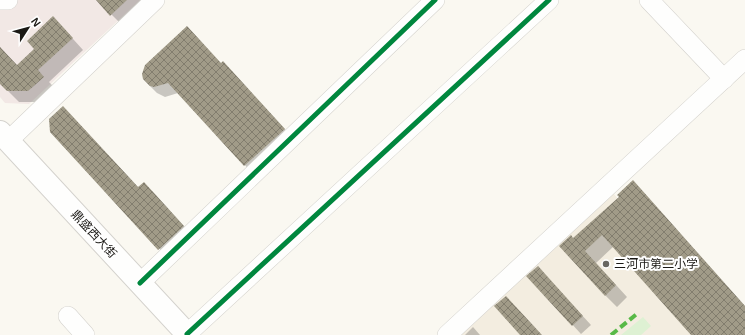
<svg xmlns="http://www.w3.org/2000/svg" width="745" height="335" font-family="Helvetica,'Noto Sans SC',sans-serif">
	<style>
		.commercial { fill: #f2e8e5 }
		.built { fill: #f3ede0 }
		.grass { fill: #def1d3 }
		.shadow { fill: #0003 }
		.building { fill: url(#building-cross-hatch) }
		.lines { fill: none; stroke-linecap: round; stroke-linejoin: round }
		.minor-casing { stroke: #d4d2cd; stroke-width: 20 }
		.major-casing { stroke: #d4d2cd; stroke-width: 24 }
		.minor { stroke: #fefefd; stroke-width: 19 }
		.major { stroke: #fefefd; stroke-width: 22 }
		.quiet { stroke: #58b947; stroke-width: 4; stroke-dasharray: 8 4; stroke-linecap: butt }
		.cycleway-casing { stroke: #fff; stroke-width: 8 }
		.cycleway { stroke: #00873e; stroke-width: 5 }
		.poi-dot { fill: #686661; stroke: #fff; stroke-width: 1.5 }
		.labels { text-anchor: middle; stroke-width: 4; stroke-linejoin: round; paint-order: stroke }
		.street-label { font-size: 12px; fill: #1a1814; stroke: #fff }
		.poi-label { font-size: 12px; fill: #1a1814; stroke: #fff; text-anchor: start }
	</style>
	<defs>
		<pattern id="building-cross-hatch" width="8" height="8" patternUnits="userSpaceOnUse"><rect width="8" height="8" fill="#a19b88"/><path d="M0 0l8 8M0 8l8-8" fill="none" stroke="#827d6e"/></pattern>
	</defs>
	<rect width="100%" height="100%" fill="#faf8f1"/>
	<!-- commercial -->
	<polygon class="commercial" points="0,0 140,0 29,104 5,103 0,97"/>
	<!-- built -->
	<polygon class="built" points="613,193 740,335 457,335"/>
	<!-- grass -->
	<polygon class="grass" points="643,317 651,326 641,335 621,335"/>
	<!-- shadow -->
	<g class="shadow">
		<polygon points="97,0 143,0 121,24"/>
		<polygon points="64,29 83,50 49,82 55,88 40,102 19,102 0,83 0,47 17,66 36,49"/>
		<polygon points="221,64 232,72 294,139 254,175 178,93 165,97 157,93 147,83"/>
		<polygon points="63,107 139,188 153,192 193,236 169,259 50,132"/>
		<polygon points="644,193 745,306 745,335 693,335 614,246 596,263 627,297 617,307 605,295 573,239"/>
		<polygon points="528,276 546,276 591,325 581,334"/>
		<polygon points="473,327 480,335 465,335"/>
	</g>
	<!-- building -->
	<g class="building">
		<polygon points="96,0 127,0 110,16"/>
		<polygon points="53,16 73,38 38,70 44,77 28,91 7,91 0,84 0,47 17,65 34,49 27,41"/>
		<polygon points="187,26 221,63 223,61 285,129 244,166 168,83 154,87 150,86 143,79 142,74 145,65"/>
		<polygon points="63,106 138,187 144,182 184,226 158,250 50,132 49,119"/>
		<polygon points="633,180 745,306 745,335 691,335 602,235 585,251 616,285 605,296 559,246 571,235 573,238 619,197 617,195"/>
		<polygon points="538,266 583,316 572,326 526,276"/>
		<polygon points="506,296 542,335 520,335 494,306"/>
	</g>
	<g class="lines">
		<!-- minor casing -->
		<g class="minor-casing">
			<g id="minor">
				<polyline points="0,0 8,0"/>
				<polyline points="649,0 724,79"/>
				<polyline points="8,141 155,0"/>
				<polyline points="140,283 435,0"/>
				<polyline points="68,316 85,335"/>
				<polyline points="187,334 549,0"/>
				<polyline points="447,335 745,59"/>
			</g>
		</g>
		<!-- major casing -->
		<g class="major-casing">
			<polyline id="major" points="0,132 188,335"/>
		</g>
		<!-- minor -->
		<use href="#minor" class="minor"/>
		<!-- major -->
		<use href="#major" class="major"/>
		<!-- quiet -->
		<polyline class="quiet" points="611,335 638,313"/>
		<!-- cycleway casing -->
		<g class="cycleway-casing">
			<g id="cycleway">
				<polyline points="140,283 435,0"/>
				<polyline points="187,334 549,0"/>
			</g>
		</g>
		<!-- cycleway -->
		<use href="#cycleway" class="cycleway"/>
	</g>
	<!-- markers -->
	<circle class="poi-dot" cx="606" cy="264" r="4"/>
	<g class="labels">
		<!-- street labels -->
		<g class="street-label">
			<text transform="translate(94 234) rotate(47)" y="4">鼎盛西大街</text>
		</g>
		<!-- poi labels -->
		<g class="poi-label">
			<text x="614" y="268">三河市第二小学</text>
		</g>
	</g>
	<!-- north arrow -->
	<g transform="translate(28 28) rotate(54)" stroke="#ffffff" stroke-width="3" paint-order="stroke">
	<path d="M0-3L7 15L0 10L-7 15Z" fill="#1a1814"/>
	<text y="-6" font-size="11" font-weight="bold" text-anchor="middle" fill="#1a1814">N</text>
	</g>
</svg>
